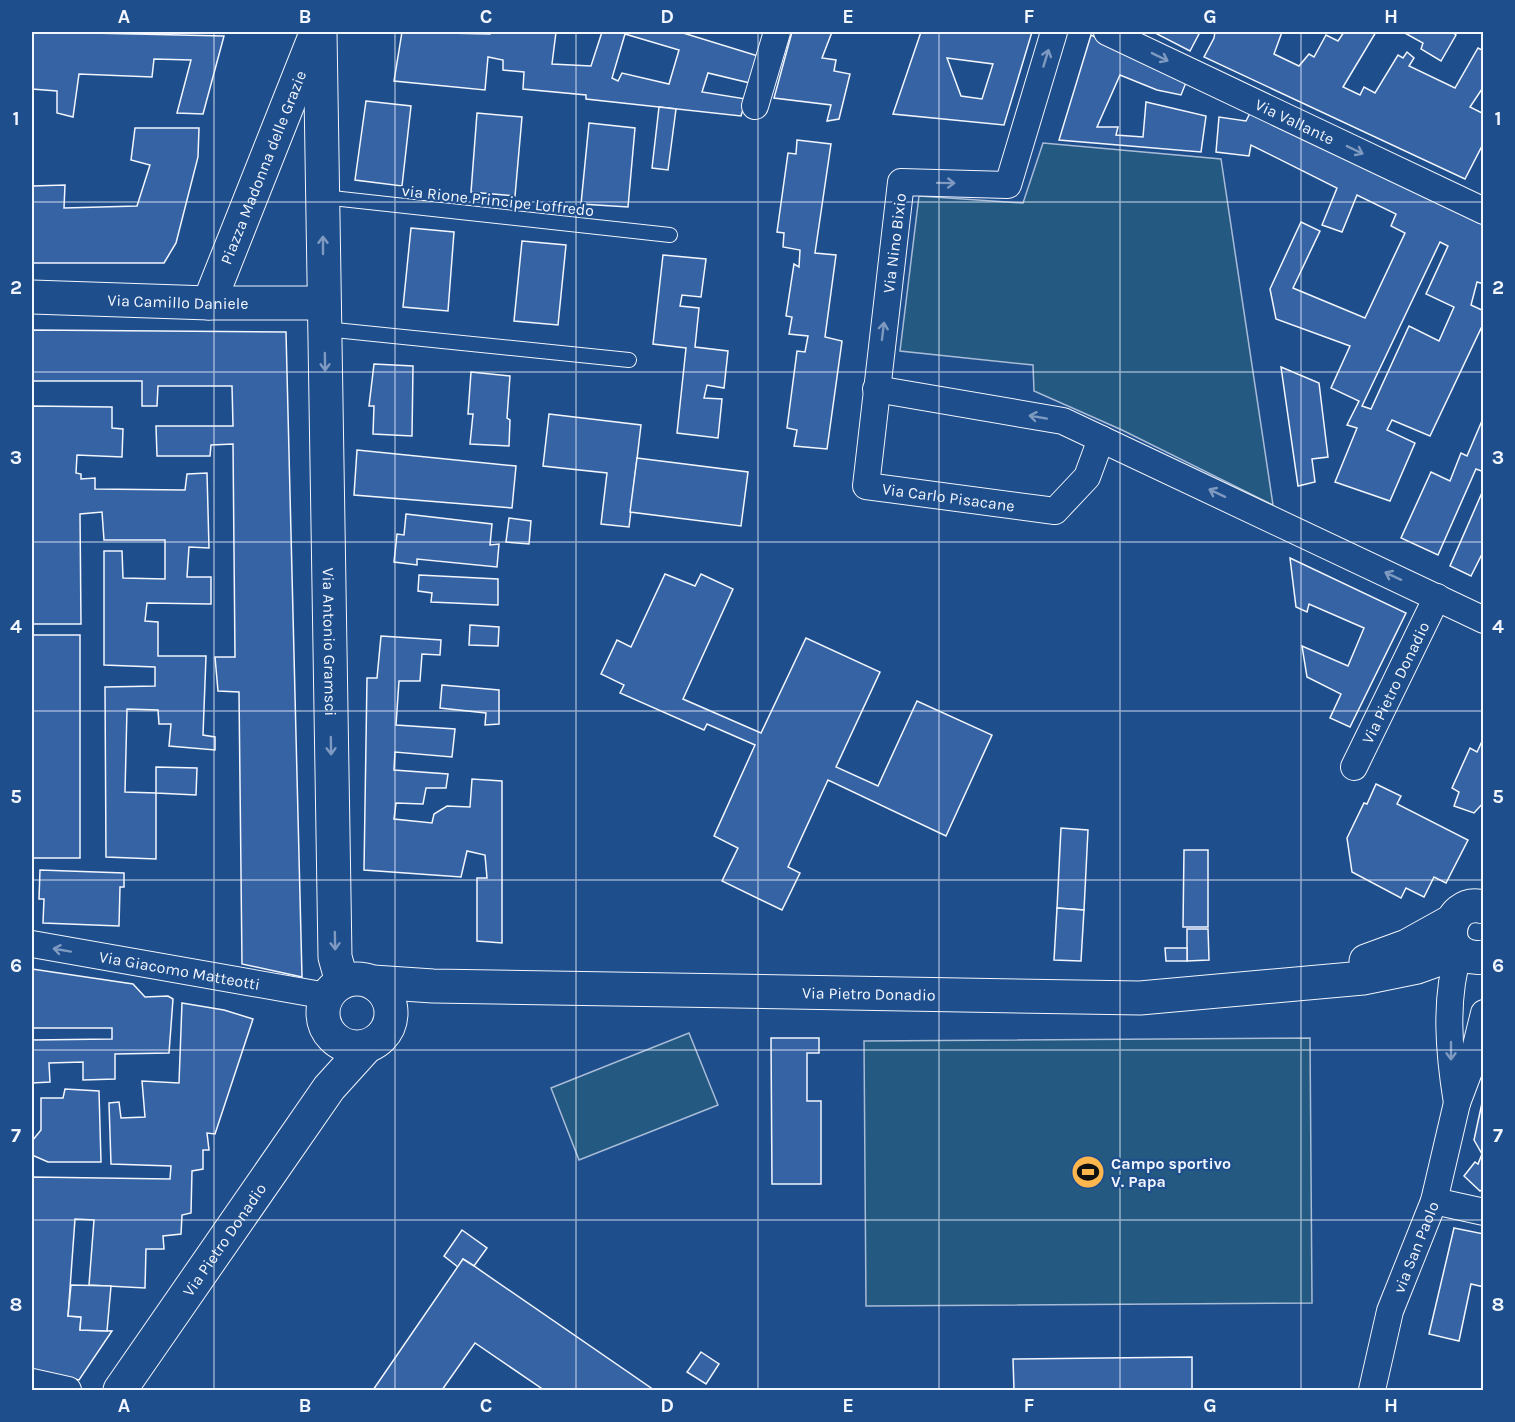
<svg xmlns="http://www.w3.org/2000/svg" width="1515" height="1422" font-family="Karla,sans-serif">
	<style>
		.green { fill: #245a82; stroke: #a8bbd7; stroke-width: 1.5 }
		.building { fill: #3563a3; stroke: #f2f6ff; stroke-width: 1.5; fill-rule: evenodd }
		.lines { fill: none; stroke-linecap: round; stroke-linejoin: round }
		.service-casing { stroke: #f2f6ff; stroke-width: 16 }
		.minor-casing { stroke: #f2f6ff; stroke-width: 28 }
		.tertiary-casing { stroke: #f2f6ff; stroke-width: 35 }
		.secondary-casing { stroke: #f2f6ff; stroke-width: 35 }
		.service { stroke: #1f4e8c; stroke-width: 14 }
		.minor { stroke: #1f4e8c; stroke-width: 26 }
		.tertiary { stroke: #1f4e8c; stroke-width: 33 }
		.secondary { stroke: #1f4e8c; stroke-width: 33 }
		.oneway { stroke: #7e9ac0 }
		.grid { fill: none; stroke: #f2f6ff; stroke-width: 1.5; stroke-opacity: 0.55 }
		.labels { text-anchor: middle; stroke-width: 4.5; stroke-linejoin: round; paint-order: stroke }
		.street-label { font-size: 16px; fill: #f2f6ff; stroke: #1f4e8c }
		.poi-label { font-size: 16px; font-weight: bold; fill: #f2f6ff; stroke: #1f4e8c; text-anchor: start }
		.neatline { fill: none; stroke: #f2f6ff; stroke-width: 2 }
		.grid-label { font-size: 20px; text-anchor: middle; font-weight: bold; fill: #f2f6ff }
	</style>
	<rect width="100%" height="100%" fill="#1f4e8c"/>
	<!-- green -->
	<g class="green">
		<polygon points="1043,143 1221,159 1273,505 1122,430 1034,391 1033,365 900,351 919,196 1023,203"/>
		<polygon points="689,1033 718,1105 579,1160 551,1088"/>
		<polygon points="1310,1038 1312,1303 866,1306 864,1041"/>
	</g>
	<!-- building -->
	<g class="building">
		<polygon points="32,32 46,32 224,36 203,114 177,113 191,60 154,59 152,77 79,74 73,117 57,113 57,91 32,89"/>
		<path d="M402,32L490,34V32H556L552,64L591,66L602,32H680L758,56L750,83L708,73L702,92L746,99L741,116L586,99V95L523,89L524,72L503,70V60L488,57L485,90L394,81ZM625,34L679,50L669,84L622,73L618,81L612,78Z"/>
		<polygon points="792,32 832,32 822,58 836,60 834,71 850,74 839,119 827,121 831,105 774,98"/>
		<path d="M921,32H1032L1004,125L893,114ZM947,58L993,64L982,99L961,96Z"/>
		<polygon points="1158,32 1200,32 1190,51 1157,34"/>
		<polygon points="1215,32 1282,32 1274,54 1299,66 1309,54 1314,57 1326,35 1338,41 1344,32 1376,32 1343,87 1360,95 1364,87 1375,93 1398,55 1403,58 1407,52 1414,58 1409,66 1455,88 1478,48 1484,51 1484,86 1470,107 1484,114 1484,142 1465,179 1204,57 1214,38"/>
		<polygon points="1403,32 1452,32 1456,35 1441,61 1421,49 1423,43"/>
		<polygon points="1091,35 1187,80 1181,95 1157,90 1120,75 1097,127 1118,127 1116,135 1143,137 1146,102 1206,116 1201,152 1059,140"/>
		<polygon points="366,101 411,106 402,186 355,180"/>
		<polygon points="659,107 676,109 668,170 652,168"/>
		<path d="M1251,111L1484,221V284L1477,282L1471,305L1484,311V322L1430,436L1392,420L1387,430L1415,443L1390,501L1335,482L1357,428L1347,425L1359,401L1331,388L1350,346L1276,319L1270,289L1301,222L1320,231L1293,288L1365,318L1405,233L1391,226L1396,214L1357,195L1342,232L1322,225L1337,188L1251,145L1249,156L1216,152L1219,117L1246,121ZM1440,242L1448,246L1426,294L1454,307L1439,341L1409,326L1371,409L1362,406Z"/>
		<polygon points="477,113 522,117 515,196 471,192"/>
		<polygon points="589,123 635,128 628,207 581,204"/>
		<polygon points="135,128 199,128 198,157 176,243 164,263 32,263 32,186 65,185 64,208 137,206 150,165 131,160"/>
		<polygon points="797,140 831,144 815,253 836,255 825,337 842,341 827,449 794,446 797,430 787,428 797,351 805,352 808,336 789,334 792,317 786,316 794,264 799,267 800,250 783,247 784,233 777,232 788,153 796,154"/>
		<polygon points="411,228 454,232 448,311 403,307"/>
		<polygon points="522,241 566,245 558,325 514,321"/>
		<polygon points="663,255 706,259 701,297 682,295 680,306 699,308 695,347 728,351 724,388 707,385 704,398 722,399 718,438 677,433 686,348 653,344"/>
		<polygon points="32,330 286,332 302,977 242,964 239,692 218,691 215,657 235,657 233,444 211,445 210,456 157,456 156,426 233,426 232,386 158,386 157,406 142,406 142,381 32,381"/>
		<polygon points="374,364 413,366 412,436 373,434 374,406 369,406"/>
		<polygon points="1281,367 1319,383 1328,457 1312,459 1315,482 1298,486"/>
		<polygon points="471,372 510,376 507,418 510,420 509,446 470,444 473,414 468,414"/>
		<polygon points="32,406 112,407 112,428 123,429 122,457 77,455 76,473 81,474 81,479 95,478 95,489 185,490 187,474 207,473 209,548 189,547 187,577 211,577 211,604 147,603 145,621 158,622 158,656 206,656 203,735 215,737 215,750 169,746 171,724 159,724 158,710 127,709 125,792 156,793 156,859 106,857 105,687 155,686 155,667 104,665 104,551 122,551 123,578 165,579 165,540 104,540 102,512 80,514 81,624 32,624"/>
		<polygon points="549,414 641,425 629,527 601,524 607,473 543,466"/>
		<polygon points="1484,416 1484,472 1476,469 1438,555 1401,538 1431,472 1450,481 1461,453 1467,456"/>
		<polygon points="357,450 516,466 512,508 354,495"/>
		<polygon points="637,458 748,472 741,526 630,512"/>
		<polygon points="1484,488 1484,550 1471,576 1450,566"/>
		<polygon points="406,514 492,524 490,545 499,544 497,567 417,559 417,565 394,562 397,534 404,535"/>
		<polygon points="509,518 531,521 529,544 506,542"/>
		<polygon points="1290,558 1406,613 1350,727 1330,718 1341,694 1307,677 1302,646 1348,666 1364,628 1309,604 1307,612 1296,607"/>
		<polygon points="665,574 695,586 701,574 733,589 683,699 761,733 806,638 880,672 836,767 878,786 917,701 992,735 946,836 828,780 788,867 800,873 782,910 722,881 738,848 714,836 755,745 707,724 704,730 620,693 624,685 601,674 617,640 631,647"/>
		<polygon points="419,575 498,579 498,605 431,602 432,593 418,591"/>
		<polygon points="470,625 499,627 498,646 469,645"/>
		<rect x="32" y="635" width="48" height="223"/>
		<polygon points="381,636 441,640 440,655 422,654 420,681 399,681 396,725 455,729 452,757 395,752 394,770 448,774 446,788 426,788 423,804 396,803 394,819 432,823 434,814 447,806 470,807 472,779 502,781 502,943 477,941 477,878 487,878 485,855 467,851 461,877 364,870 367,678 377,678"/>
		<polygon points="442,685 499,690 499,724 485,725 486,713 440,708"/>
		<polygon points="1484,737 1484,802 1474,813 1454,806 1459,792 1452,788 1470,748 1477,752"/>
		<polygon points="156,767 197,768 196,795 156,793"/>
		<polygon points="1376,784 1401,796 1397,804 1468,840 1446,883 1434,877 1424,897 1406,888 1401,898 1352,872 1347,838 1364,803 1367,804"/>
		<polygon points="1061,828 1088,830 1084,910 1057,908"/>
		<polygon points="1184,850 1208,850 1208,927 1183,927"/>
		<polygon points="40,870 124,873 124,887 120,887 119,926 43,923 44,899 39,899"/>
		<polygon points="1057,908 1084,910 1081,961 1054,960"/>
		<polygon points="1187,929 1208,929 1209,960 1187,961"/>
		<polygon points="1165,948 1187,948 1187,961 1166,961"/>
		<polygon points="32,969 133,984 145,997 168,996 173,999 169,1053 115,1054 115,1079 83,1080 83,1062 49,1063 50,1082 32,1083 32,1040 112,1039 112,1028 32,1028"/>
		<polygon points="182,1003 224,1010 253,1019 215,1134 207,1133 209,1150 203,1150 203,1169 192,1171 191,1213 182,1215 181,1234 163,1236 164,1249 146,1249 145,1288 89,1285 94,1220 75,1219 68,1316 81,1317 80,1330 112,1331 79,1380 32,1370 32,1177 170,1179 171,1166 111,1164 109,1103 119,1102 121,1118 145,1117 142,1081 179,1083"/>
		<polygon points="771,1038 819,1038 819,1053 807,1053 807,1101 821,1101 821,1184 772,1184"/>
		<polygon points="65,1089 99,1091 101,1162 48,1162 32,1155 32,1141 41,1130 41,1098 63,1098"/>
		<polygon points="1482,1103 1484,1188 1480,1191 1464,1176 1475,1162 1478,1164 1482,1154 1474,1140"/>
		<polygon points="1454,1228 1484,1234 1484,1287 1471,1284 1459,1341 1429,1334"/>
		<polygon points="462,1230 487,1248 474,1266 463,1259 458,1267 444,1256"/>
		<polygon points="463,1259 474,1266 654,1390 544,1390 475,1343 442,1390 373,1390"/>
		<polygon points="71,1285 111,1286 107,1331 80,1330 81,1317 68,1316"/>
		<polygon points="701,1352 719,1364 706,1384 687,1372"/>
		<polygon points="1192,1357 1192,1390 1014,1390 1013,1359"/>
	</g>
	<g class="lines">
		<!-- service casing -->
		<g class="service-casing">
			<g id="service">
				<polyline points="323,197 670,235"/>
				<polyline points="325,329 629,360"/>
			</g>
		</g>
		<!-- minor casing -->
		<g class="minor-casing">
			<g id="minor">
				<path id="s1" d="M1054,32L1008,185L901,182L866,486L1055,511L1087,477L1101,439"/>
				<path id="s2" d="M1107,32L1484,211"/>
				<polyline points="755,106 777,32"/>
				<polyline points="876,389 1063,421 1484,620"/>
				<path id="s3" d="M1354,767L1437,597"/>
				<path id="s4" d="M32,944L327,996"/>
				<path d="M1457,1103C1449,1054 1444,999 1459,952"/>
				<polyline points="1434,1201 1484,1212"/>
				<polyline points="32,1382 68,1390"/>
				<path id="s5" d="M1372,1390L1390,1311L1434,1201L1457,1103L1471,1066L1484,1013"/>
			</g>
		</g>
		<!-- tertiary casing -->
		<g class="tertiary-casing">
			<g id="tertiary">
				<path id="s6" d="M320,32L335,957L342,982"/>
				<path id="s7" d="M32,297L209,303H324"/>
				<path id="s8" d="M209,303L315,36"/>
			</g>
		</g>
		<!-- secondary casing -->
		<g class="secondary-casing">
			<g id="secondary">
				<path d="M1484,907C1444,896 1435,963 1484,957"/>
				<polyline points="1366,961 1407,946 1452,921"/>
				<circle cx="357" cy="1013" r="34"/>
				<path id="s9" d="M373,982L433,986L1140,998L1363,978L1417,967L1459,952"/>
				<path id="s10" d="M120,1390L329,1088L367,1046"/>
			</g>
		</g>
		<!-- service -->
		<use href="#service" class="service"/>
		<!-- minor -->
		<use href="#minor" class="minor"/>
		<!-- tertiary -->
		<use href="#tertiary" class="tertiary"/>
		<!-- secondary -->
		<use href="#secondary" class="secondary"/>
	</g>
	<!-- one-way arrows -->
	<defs><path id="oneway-shaft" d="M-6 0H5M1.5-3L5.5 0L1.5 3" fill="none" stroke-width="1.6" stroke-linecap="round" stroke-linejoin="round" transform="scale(1.5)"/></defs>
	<g class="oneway">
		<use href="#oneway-shaft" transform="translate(1160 57) rotate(26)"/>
		<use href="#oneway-shaft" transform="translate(1046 58) rotate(-73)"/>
		<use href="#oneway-shaft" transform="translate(1355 150) rotate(26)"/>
		<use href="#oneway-shaft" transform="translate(946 183) rotate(1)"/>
		<use href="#oneway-shaft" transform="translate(323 245) rotate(-90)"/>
		<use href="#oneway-shaft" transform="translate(883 331) rotate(-83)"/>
		<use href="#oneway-shaft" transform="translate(325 362) rotate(89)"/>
		<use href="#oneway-shaft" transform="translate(1038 417) rotate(-170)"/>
		<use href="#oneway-shaft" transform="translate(1217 493) rotate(-155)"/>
		<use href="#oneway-shaft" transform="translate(1393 576) rotate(-155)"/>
		<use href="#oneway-shaft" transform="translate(331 746) rotate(89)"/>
		<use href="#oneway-shaft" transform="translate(335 941) rotate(89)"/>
		<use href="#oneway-shaft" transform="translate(62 950) rotate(-170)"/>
		<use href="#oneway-shaft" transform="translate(1451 1051) rotate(90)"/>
	</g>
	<!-- grid -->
	<path class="grid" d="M214,32V1390M395,32V1390M576,32V1390M758,32V1390M939,32V1390M1120,32V1390M1301,32V1390M32,202H1484M32,372H1484M32,542H1484M32,711H1484M32,880H1484M32,1050H1484M32,1220H1484"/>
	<!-- icons -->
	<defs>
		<g id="stadium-disc" transform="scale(1.725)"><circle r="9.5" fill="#ffb74d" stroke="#1f4e8c"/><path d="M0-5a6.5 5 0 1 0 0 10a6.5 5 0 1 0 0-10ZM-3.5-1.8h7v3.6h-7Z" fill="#111"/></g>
	</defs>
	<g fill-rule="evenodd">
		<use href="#stadium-disc" x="1088" y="1172"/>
	</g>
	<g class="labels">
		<!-- street labels -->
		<g class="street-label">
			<text dy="6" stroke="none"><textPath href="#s2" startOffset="208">Via Vallante</textPath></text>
			<text dy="6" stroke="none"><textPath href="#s8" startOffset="146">Piazza Madonna delle Grazie</textPath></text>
			<text transform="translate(498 200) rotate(6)" y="6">via Rione Principe Loffredo</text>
			<text transform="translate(894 243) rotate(-83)" y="6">Via Nino Bixio</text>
			<text dy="6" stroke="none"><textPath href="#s7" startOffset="146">Via Camillo Daniele</textPath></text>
			<text dy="6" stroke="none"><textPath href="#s1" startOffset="656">Via Carlo Pisacane</textPath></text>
			<text dy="6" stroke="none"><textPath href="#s6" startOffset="610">Via Antonio Gramsci</textPath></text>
			<text dy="6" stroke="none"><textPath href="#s3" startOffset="94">Via Pietro Donadio</textPath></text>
			<text dy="6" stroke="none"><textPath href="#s4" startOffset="150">Via Giacomo Matteotti</textPath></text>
			<text dy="6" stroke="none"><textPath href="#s9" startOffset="496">Via Pietro Donadio</textPath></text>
			<text dy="6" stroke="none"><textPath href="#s10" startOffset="183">Via Pietro Donadio</textPath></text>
			<text dy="6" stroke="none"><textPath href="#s5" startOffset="150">via San Paolo</textPath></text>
		</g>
		<!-- poi labels -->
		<g class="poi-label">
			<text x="1111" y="1169">Campo sportivo<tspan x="1111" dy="18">V. Papa</tspan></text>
		</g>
	</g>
	<!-- border -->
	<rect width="1515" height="1422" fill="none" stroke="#1f4e8c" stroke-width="66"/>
	<rect x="33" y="33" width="1449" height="1356" class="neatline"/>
	<g class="grid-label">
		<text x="124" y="23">A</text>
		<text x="305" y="23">B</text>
		<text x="486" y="23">C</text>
		<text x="667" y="23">D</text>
		<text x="848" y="23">E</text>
		<text x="1029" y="23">F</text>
		<text x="1210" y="23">G</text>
		<text x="1391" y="23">H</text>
		<text x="16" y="125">1</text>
		<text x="1498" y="125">1</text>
		<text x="16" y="294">2</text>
		<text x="1498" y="294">2</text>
		<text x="16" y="464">3</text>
		<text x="1498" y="464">3</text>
		<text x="16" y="633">4</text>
		<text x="1498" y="633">4</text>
		<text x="16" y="803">5</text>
		<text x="1498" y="803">5</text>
		<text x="16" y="972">6</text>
		<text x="1498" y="972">6</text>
		<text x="16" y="1142">7</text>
		<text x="1498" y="1142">7</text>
		<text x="16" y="1311">8</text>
		<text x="1498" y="1311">8</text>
		<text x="124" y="1412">A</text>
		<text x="305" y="1412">B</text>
		<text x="486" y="1412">C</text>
		<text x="667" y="1412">D</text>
		<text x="848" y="1412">E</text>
		<text x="1029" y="1412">F</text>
		<text x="1210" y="1412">G</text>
		<text x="1391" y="1412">H</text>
	</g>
</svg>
